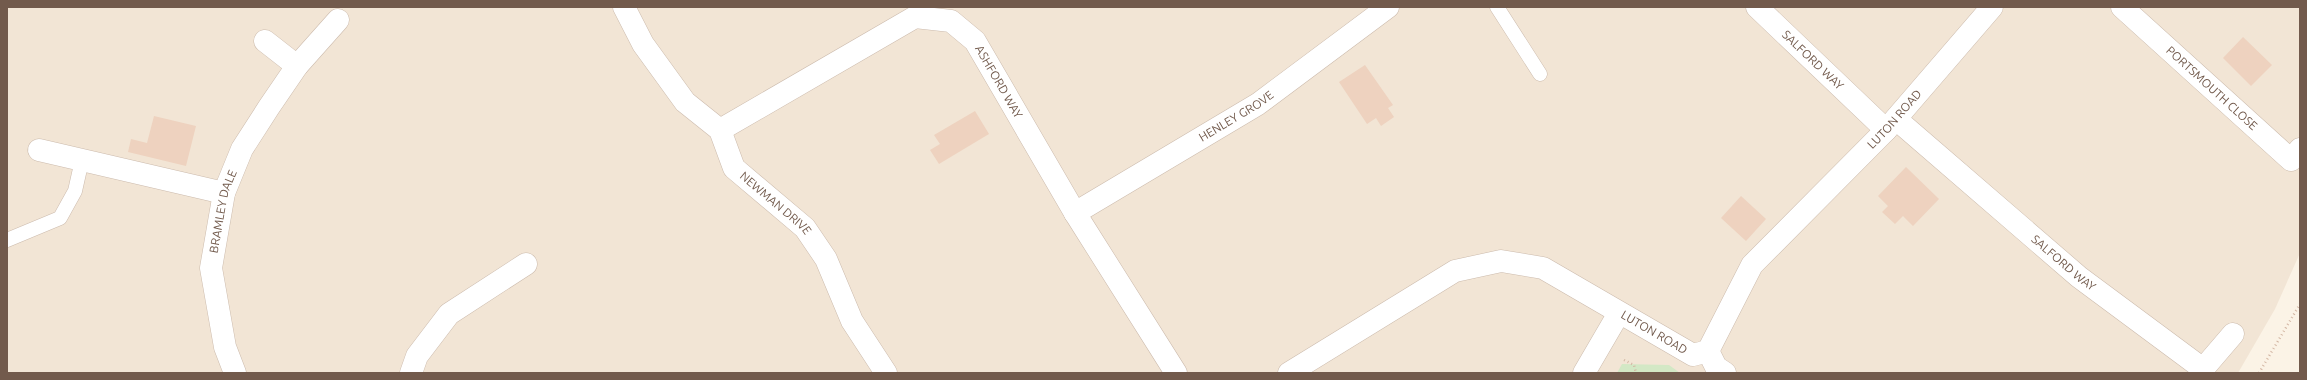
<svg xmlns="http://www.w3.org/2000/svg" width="2307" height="380" font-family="Ubuntu,sans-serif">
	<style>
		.residential { fill: #f2e5d5 }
		.green { fill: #d3e8c5 }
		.building { fill: #eed2bf }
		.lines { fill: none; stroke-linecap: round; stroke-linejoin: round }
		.service-casing { stroke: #ccbbad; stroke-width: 15 }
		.minor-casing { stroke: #ccbbad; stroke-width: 23 }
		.path { stroke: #d3b6a3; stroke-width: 2.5; stroke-dasharray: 1 3; stroke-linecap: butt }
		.service { stroke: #fff; stroke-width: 14 }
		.minor { stroke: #fff; stroke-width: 22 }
		.labels { text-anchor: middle; stroke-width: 4; stroke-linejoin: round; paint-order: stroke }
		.street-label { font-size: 12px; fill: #725a4c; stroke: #fef7ec }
	</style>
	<rect width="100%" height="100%" fill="#fbf3e6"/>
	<!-- residential -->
	<polygon class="residential" points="7,7 2300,7 2300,253 2275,309 2238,373 7,373"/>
	<!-- green -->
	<polygon class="green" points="1622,364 1669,365 1680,373 1617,373"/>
	<!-- building -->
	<g class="building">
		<polygon points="2243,37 2272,65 2251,86 2223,58"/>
		<polygon points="1365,65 1393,105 1388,108 1394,117 1381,126 1376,118 1367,124 1339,82"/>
		<polygon points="975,111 989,134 939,164 930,150 940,144 934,135"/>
		<polygon points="154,116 196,126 186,166 128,152 131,139 147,143"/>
		<polygon points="1906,167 1939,199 1913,226 1903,216 1895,224 1882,212 1888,206 1878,196"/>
		<polygon points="1741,196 1766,219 1746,241 1721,218"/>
	</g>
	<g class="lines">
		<!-- service casing -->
		<g class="service-casing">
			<g id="service">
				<polyline points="1497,7 1540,74"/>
				<polyline points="7,240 60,218 75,191 82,160"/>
			</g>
		</g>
		<!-- minor casing -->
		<g class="minor-casing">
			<g id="minor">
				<path id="s1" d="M624,7L643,44L685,102L720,130L734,168L805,228L826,259L852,321L886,373"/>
				<path id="s2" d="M1757,7L1886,130"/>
				<path id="s3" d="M2122,7L2291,160L2300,149"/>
				<polyline points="265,41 297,66"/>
				<path id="s4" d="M1896,119L2079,277L2203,369L2233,334"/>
				<path id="s5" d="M720,130L915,17L951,21L975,41L1075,213L1176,373"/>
				<polyline points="39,150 224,193"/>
				<path id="s6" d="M1075,213L1258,104L1388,7"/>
				<polyline points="1708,351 1716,367 1725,373"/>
				<path id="s7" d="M235,373L225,347L211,268L224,193L242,149L269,107L297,66L338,20"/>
				<polyline points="411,373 417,356 449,314 526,264"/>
				<path id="s8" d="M1289,373L1455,271L1501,261L1543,268L1693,355L1708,351L1752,265L1886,130L1992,7"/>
				<polyline points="1584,373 1619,313"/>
			</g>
		</g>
		<!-- path -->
		<g class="path">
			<polyline points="1624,360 1634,365 1636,373"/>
			<polyline points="2259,373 2300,304"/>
		</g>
		<!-- service -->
		<use href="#service" class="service"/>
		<!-- minor -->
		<use href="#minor" class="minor"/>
	</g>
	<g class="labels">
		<!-- street labels -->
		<g class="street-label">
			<text dy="4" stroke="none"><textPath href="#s2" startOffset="77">SALFORD WAY</textPath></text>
			<text dy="4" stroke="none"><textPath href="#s5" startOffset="340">ASHFORD WAY</textPath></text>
			<text dy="4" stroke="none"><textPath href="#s3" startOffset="121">PORTSMOUTH CLOSE</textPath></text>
			<text dy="4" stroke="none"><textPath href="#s6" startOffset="188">HENLEY GROVE</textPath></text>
			<text dy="4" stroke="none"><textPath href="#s8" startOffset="774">LUTON ROAD</textPath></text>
			<text dy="4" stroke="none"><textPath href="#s1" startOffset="253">NEWMAN DRIVE</textPath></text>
			<text dy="4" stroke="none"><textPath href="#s7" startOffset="166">BRAMLEY DALE</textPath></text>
			<text dy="4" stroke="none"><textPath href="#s4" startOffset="221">SALFORD WAY</textPath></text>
			<text dy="4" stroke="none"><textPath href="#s8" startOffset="413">LUTON ROAD</textPath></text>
		</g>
	</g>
	<!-- border -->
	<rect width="2307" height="380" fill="none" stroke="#725a4c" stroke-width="16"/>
</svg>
